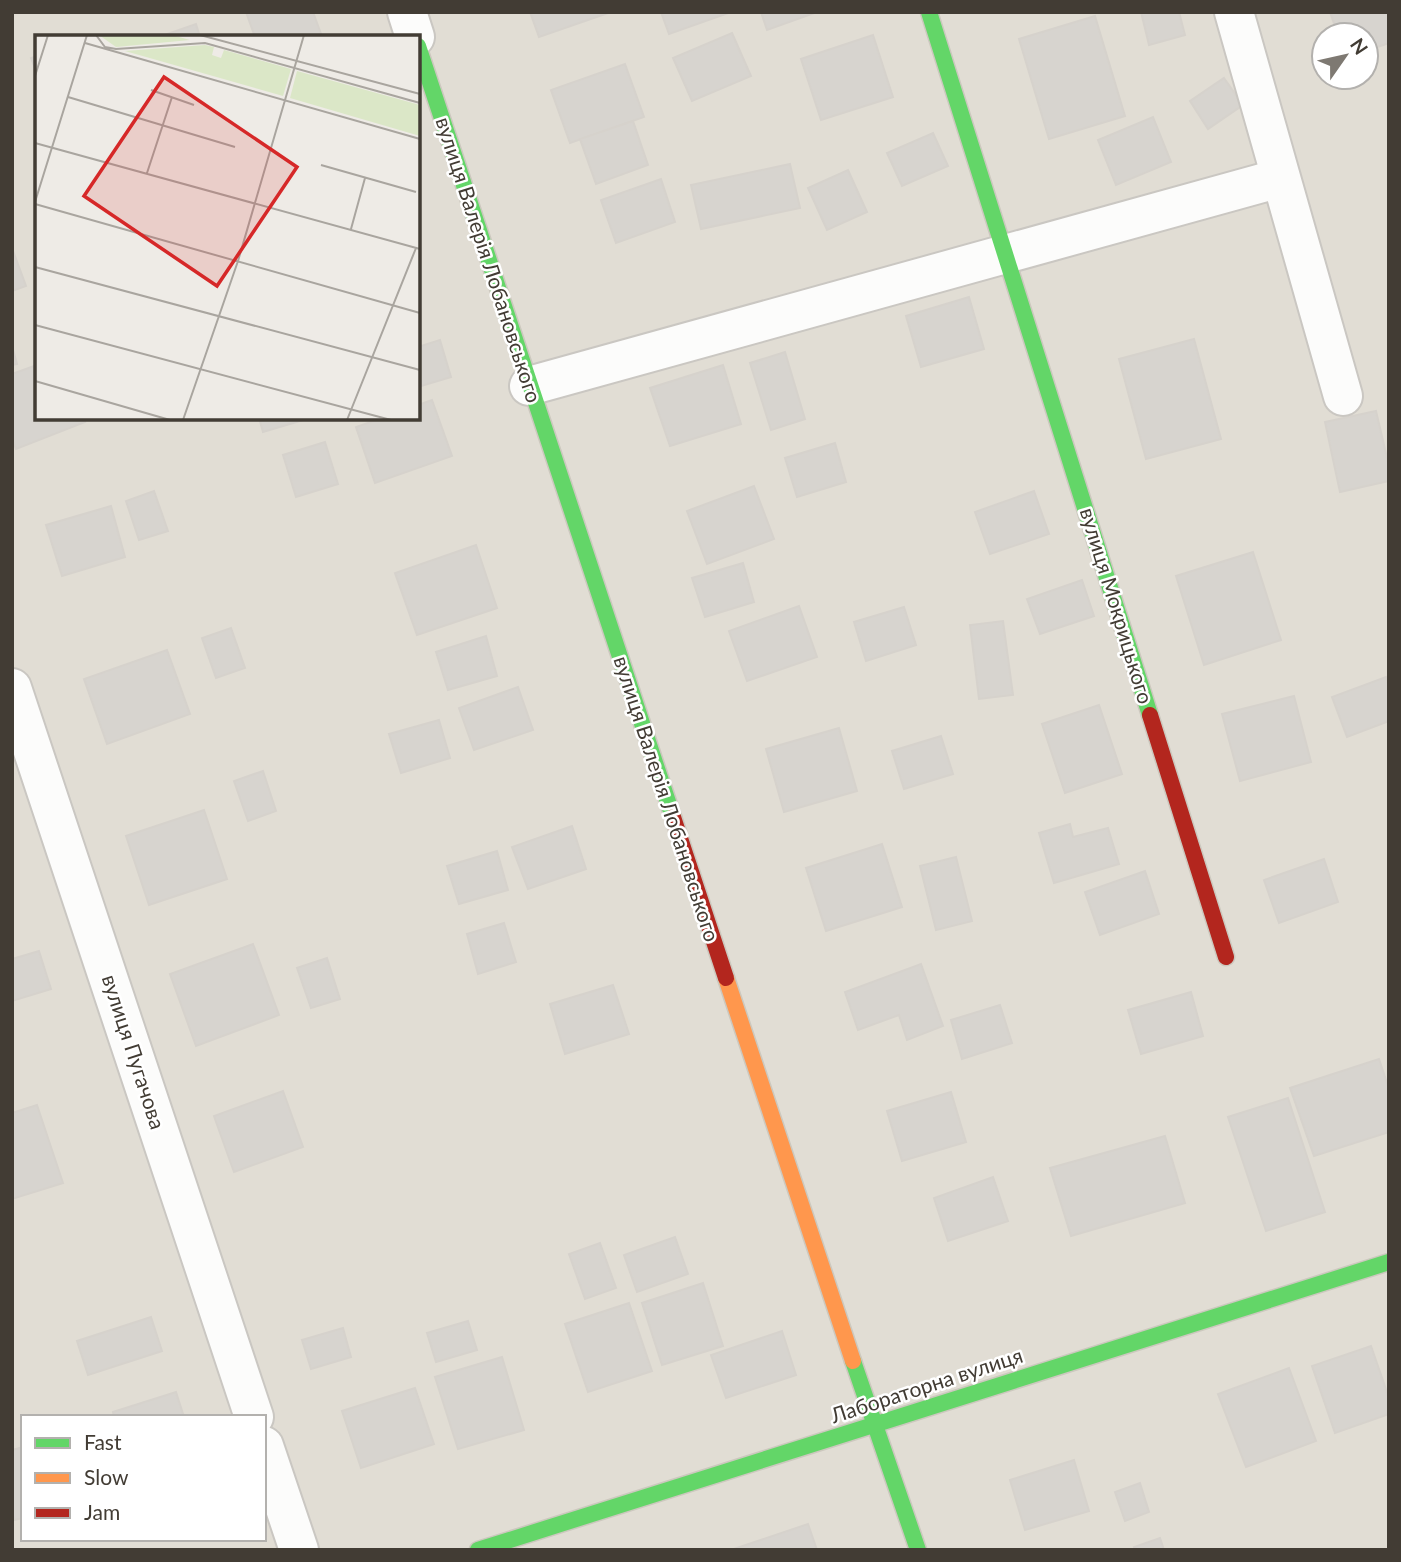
<svg xmlns="http://www.w3.org/2000/svg" width="1401" height="1562" font-family="Lato,sans-serif">
	<style>
		.residential { fill: #e1ddd4; fill-rule: evenodd }
		.building { fill: #d7d4cf; stroke: #d6d2cc; stroke-width: 2 }
		.lines { fill: none; stroke-linecap: round; stroke-linejoin: round }
		.street-casing { stroke: #cac7c2; stroke-width: 42 }
		.fast-casing { stroke: #ccc8be; stroke-width: 19 }
		.slow-casing { stroke: #ccc8be; stroke-width: 19 }
		.jam-casing { stroke: #ccc8be; stroke-width: 19 }
		.street { stroke: #fcfcfb; stroke-width: 38 }
		.fast { stroke: #63d668; stroke-width: 16 }
		.slow { stroke: #ff974d; stroke-width: 16 }
		.jam { stroke: #b3261e; stroke-width: 16 }
		.labels { text-anchor: middle; stroke-width: 5; stroke-linejoin: round; paint-order: stroke }
		.street-label { font-size: 21px; fill: #423c34; stroke: #fff }
		.inset-road { fill: none; stroke: #a9a59f; stroke-width: 2 }
		.view { fill: #d62828; fill-opacity: 0.15; stroke: #d62828; stroke-width: 3.5 }
		.inset-edge { fill: none; stroke: #423c34; stroke-width: 3.5 }
	</style>
	<rect width="100%" height="100%" fill="#eeebe6"/>
	<!-- residential -->
	<path class="residential" d="M12,12H1389V1550H12ZM1324,35H1366V77H1324ZM37,37H418V418H37ZM23,1417H264V1539H23Z"/>
	<!-- building -->
	<g class="building">
		<polygon points="246,12 313,12 321,34 313,37 255,37"/>
		<polygon points="530,12 611,12 539,37"/>
		<polygon points="661,12 731,12 669,34"/>
		<polygon points="761,12 817,12 767,30"/>
		<polygon points="1141,12 1179,12 1185,35 1149,45"/>
		<polygon points="1330,12 1389,12 1389,43 1366,51 1366,35 1338,35"/>
		<polygon points="1095,16 1125,116 1049,139 1019,39"/>
		<polygon points="196,24 200,37 168,37 167,34"/>
		<polygon points="732,33 751,76 692,101 673,58"/>
		<polygon points="873,35 893,97 821,120 801,59"/>
		<polygon points="37,56 37,73 31,58"/>
		<polygon points="625,64 644,117 570,143 551,90"/>
		<polygon points="1224,78 1243,105 1208,129 1190,101"/>
		<polygon points="1153,117 1171,162 1116,185 1098,140"/>
		<polygon points="633,121 648,165 596,184 580,139"/>
		<polygon points="933,133 948,166 902,186 887,153"/>
		<polygon points="790,164 800,208 701,229 691,185"/>
		<polygon points="848,170 867,212 827,230 808,188"/>
		<polygon points="661,179 675,222 616,243 601,200"/>
		<polygon points="12,248 26,286 12,291"/>
		<polygon points="969,297 984,349 921,367 906,316"/>
		<polygon points="1194,339 1221,439 1146,459 1119,359"/>
		<polygon points="440,340 451,377 418,387 418,347"/>
		<polygon points="12,346 17,364 12,365"/>
		<polygon points="785,352 805,419 771,430 750,363"/>
		<polygon points="37,365 37,418 83,418 85,422 16,449 12,440 12,374"/>
		<polygon points="723,365 741,424 670,446 650,388"/>
		<polygon points="432,400 452,456 375,483 356,427 382,418 418,418 418,405"/>
		<polygon points="1376,411 1389,466 1389,481 1340,492 1325,422"/>
		<polygon points="259,418 310,418 263,432"/>
		<polygon points="325,442 338,484 296,497 283,455"/>
		<polygon points="835,443 846,482 797,497 785,458"/>
		<polygon points="754,486 774,539 707,564 687,511"/>
		<polygon points="154,491 168,531 139,540 126,501"/>
		<polygon points="1034,491 1049,534 990,554 975,512"/>
		<polygon points="111,506 125,557 62,576 46,525"/>
		<polygon points="476,545 497,608 417,635 395,573"/>
		<polygon points="1253,552 1281,640 1204,665 1176,576"/>
		<polygon points="743,563 754,602 705,617 692,578"/>
		<polygon points="1082,580 1094,616 1040,634 1027,599"/>
		<polygon points="799,606 817,657 747,681 729,631"/>
		<polygon points="904,607 916,645 866,661 854,622"/>
		<polygon points="1003,621 1013,695 979,699 970,625"/>
		<polygon points="231,628 245,668 216,678 202,638"/>
		<polygon points="486,636 497,676 448,690 436,652"/>
		<polygon points="167,650 190,714 107,744 84,679"/>
		<polygon points="1386,677 1389,685 1389,721 1347,737 1332,697"/>
		<polygon points="518,687 533,730 474,750 459,708"/>
		<polygon points="1294,696 1311,762 1240,781 1222,714"/>
		<polygon points="1099,705 1122,774 1065,793 1042,724"/>
		<polygon points="439,720 450,758 401,773 389,734"/>
		<polygon points="839,728 857,791 784,812 766,749"/>
		<polygon points="941,736 953,774 904,789 892,751"/>
		<polygon points="263,771 276,811 248,821 234,781"/>
		<polygon points="204,810 227,879 149,905 126,836"/>
		<polygon points="1070,824 1073,837 1108,828 1119,864 1054,883 1039,833"/>
		<polygon points="572,826 586,869 528,889 512,847"/>
		<polygon points="882,844 902,907 826,931 806,868"/>
		<polygon points="497,851 508,890 459,904 447,866"/>
		<polygon points="956,857 972,921 936,930 920,866"/>
		<polygon points="1324,859 1338,902 1279,923 1264,880"/>
		<polygon points="1145,871 1159,914 1100,935 1085,892"/>
		<polygon points="504,923 516,962 478,974 467,934"/>
		<polygon points="253,944 279,1015 196,1046 170,974"/>
		<polygon points="39,951 51,989 12,1001 12,959"/>
		<polygon points="327,958 340,999 311,1008 297,968"/>
		<polygon points="921,964 943,1026 907,1040 899,1015 858,1030 845,992"/>
		<polygon points="613,985 629,1034 565,1054 550,1004"/>
		<polygon points="1191,992 1203,1036 1141,1054 1128,1010"/>
		<polygon points="1000,1005 1012,1043 962,1059 951,1020"/>
		<polygon points="1379,1059 1389,1089 1389,1132 1314,1156 1290,1088"/>
		<polygon points="283,1091 303,1147 234,1172 214,1116"/>
		<polygon points="951,1092 966,1142 902,1161 887,1111"/>
		<polygon points="1288,1098 1325,1212 1266,1231 1228,1117"/>
		<polygon points="37,1105 63,1183 12,1199 12,1113"/>
		<polygon points="1165,1136 1185,1203 1071,1236 1050,1168"/>
		<polygon points="993,1177 1008,1221 948,1241 934,1198"/>
		<polygon points="675,1237 688,1274 637,1292 624,1255"/>
		<polygon points="600,1243 616,1288 585,1299 569,1254"/>
		<polygon points="703,1283 723,1346 662,1365 642,1303"/>
		<polygon points="629,1303 652,1371 588,1392 565,1324"/>
		<polygon points="151,1317 162,1351 88,1375 77,1341"/>
		<polygon points="468,1321 477,1350 436,1362 427,1333"/>
		<polygon points="343,1328 351,1357 311,1369 302,1340"/>
		<polygon points="782,1331 796,1375 726,1398 711,1355"/>
		<polygon points="1371,1346 1389,1398 1389,1414 1335,1433 1312,1366"/>
		<polygon points="502,1357 524,1430 458,1449 435,1377"/>
		<polygon points="1289,1368 1316,1441 1246,1467 1218,1394"/>
		<polygon points="415,1388 434,1444 361,1468 342,1411"/>
		<polygon points="176,1392 184,1417 114,1417 113,1412"/>
		<polygon points="23,1447 23,1518 14,1520 12,1512 12,1450"/>
		<polygon points="1074,1460 1089,1511 1025,1530 1010,1480"/>
		<polygon points="1140,1483 1149,1512 1125,1521 1115,1492"/>
		<polygon points="808,1524 817,1550 731,1550"/>
		<polygon points="1160,1538 1164,1550 1135,1550 1134,1547"/>
	</g>
	<g class="lines">
		<!-- street casing -->
		<g class="street-casing">
			<g id="street">
				<polyline points="407,12 415,37"/>
				<polyline points="1234,12 1343,396"/>
				<polyline points="529,386 1280,178"/>
				<polyline points="12,688 254,1417"/>
				<polyline points="264,1446 299,1550"/>
			</g>
		</g>
		<!-- fast casing -->
		<g class="fast-casing">
			<g id="fast">
				<polyline points="929,12 1150,715"/>
				<polyline points="418,46 673,817"/>
				<polyline points="853,1361 918,1550"/>
				<polyline points="478,1550 1389,1262"/>
			</g>
		</g>
		<!-- slow casing -->
		<g class="slow-casing">
			<polyline id="slow" points="726,978 853,1361"/>
		</g>
		<!-- jam casing -->
		<g class="jam-casing">
			<g id="jam">
				<polyline points="1150,715 1226,957"/>
				<polyline points="673,817 726,978"/>
			</g>
		</g>
		<!-- street -->
		<use href="#street" class="street"/>
		<!-- fast -->
		<use href="#fast" class="fast"/>
		<!-- slow -->
		<use href="#slow" class="slow"/>
		<!-- jam -->
		<use href="#jam" class="jam"/>
	</g>
	<g class="labels">
		<!-- street labels -->
		<g class="street-label">
			<text transform="translate(488 260) rotate(72)" y="7">вулиця Валерія Лобановського</text>
			<text transform="translate(1116 606) rotate(73)" y="7">вулиця Мокрицького</text>
			<text transform="translate(666 799) rotate(72)" y="7">вулиця Валерія Лобановського</text>
			<text transform="translate(133 1052) rotate(72)" y="7">вулиця Пугачова</text>
			<text transform="translate(927 1386) rotate(-18)" y="7">Лабораторна вулиця</text>
		</g>
	</g>
	<!-- overview -->
	<g transform="translate(35 35)">
		<rect width="385" height="385" fill="#eeebe6"/>
		<path d="M64,0H137L155,5L81,12ZM170,10L179,12L177,20L186,23L189,15L256,34L248,61L90,16ZM262,36L385,70V101L255,63Z" fill="#dbe7c7"/>
		<path class="inset-road" d="M61,0L70,12L81,14L170,8L385,68M165,0L385,59M50,8L385,104M0,41L13,0M116,55L159,70M33,62L200,112M0,108L385,214M286,130L381,157M112,138L137,62M0,167L52,0M0,169L385,278M316,194L330,143M0,232L385,335M0,290L356,385M0,346L135,385M148,385L203,226L269,0M312,385L381,213"/>
		<path class="view" d="M129,42L262,132L182,251L49,161Z"/>
		<rect width="385" height="385" class="inset-edge"/>
	</g>
	<!-- border -->
	<rect width="1401" height="1562" fill="none" stroke="#423c34" stroke-width="28"/>
	<!-- legend -->
	<rect x="21" y="1415" width="245" height="126" fill="#ffffff" stroke="#b3b1ae" stroke-width="2"/>
	<rect x="35" y="1438" width="35" height="10" fill="#63d668" stroke="#b3b1ae" stroke-width="2"/>
	<text x="84" y="1450" font-size="21" fill="#423c34">Fast</text>
	<rect x="35" y="1473" width="35" height="10" fill="#ff974d" stroke="#b3b1ae" stroke-width="2"/>
	<text x="84" y="1485" font-size="21" fill="#423c34">Slow</text>
	<rect x="35" y="1508" width="35" height="10" fill="#b3261e" stroke="#b3b1ae" stroke-width="2"/>
	<text x="84" y="1520" font-size="21" fill="#423c34">Jam</text>
	<!-- north arrow -->
	<g transform="translate(1345 56) rotate(56)"><circle r="33" fill="#ffffff" stroke="#b3b1ae" stroke-width="2"/>
	<path d="M0-5L12 26L0 18L-12 26Z" fill="#7e7972"/>
	<text y="-10" font-size="19" font-weight="bold" text-anchor="middle" fill="#423c34">N</text>
	</g>
</svg>
